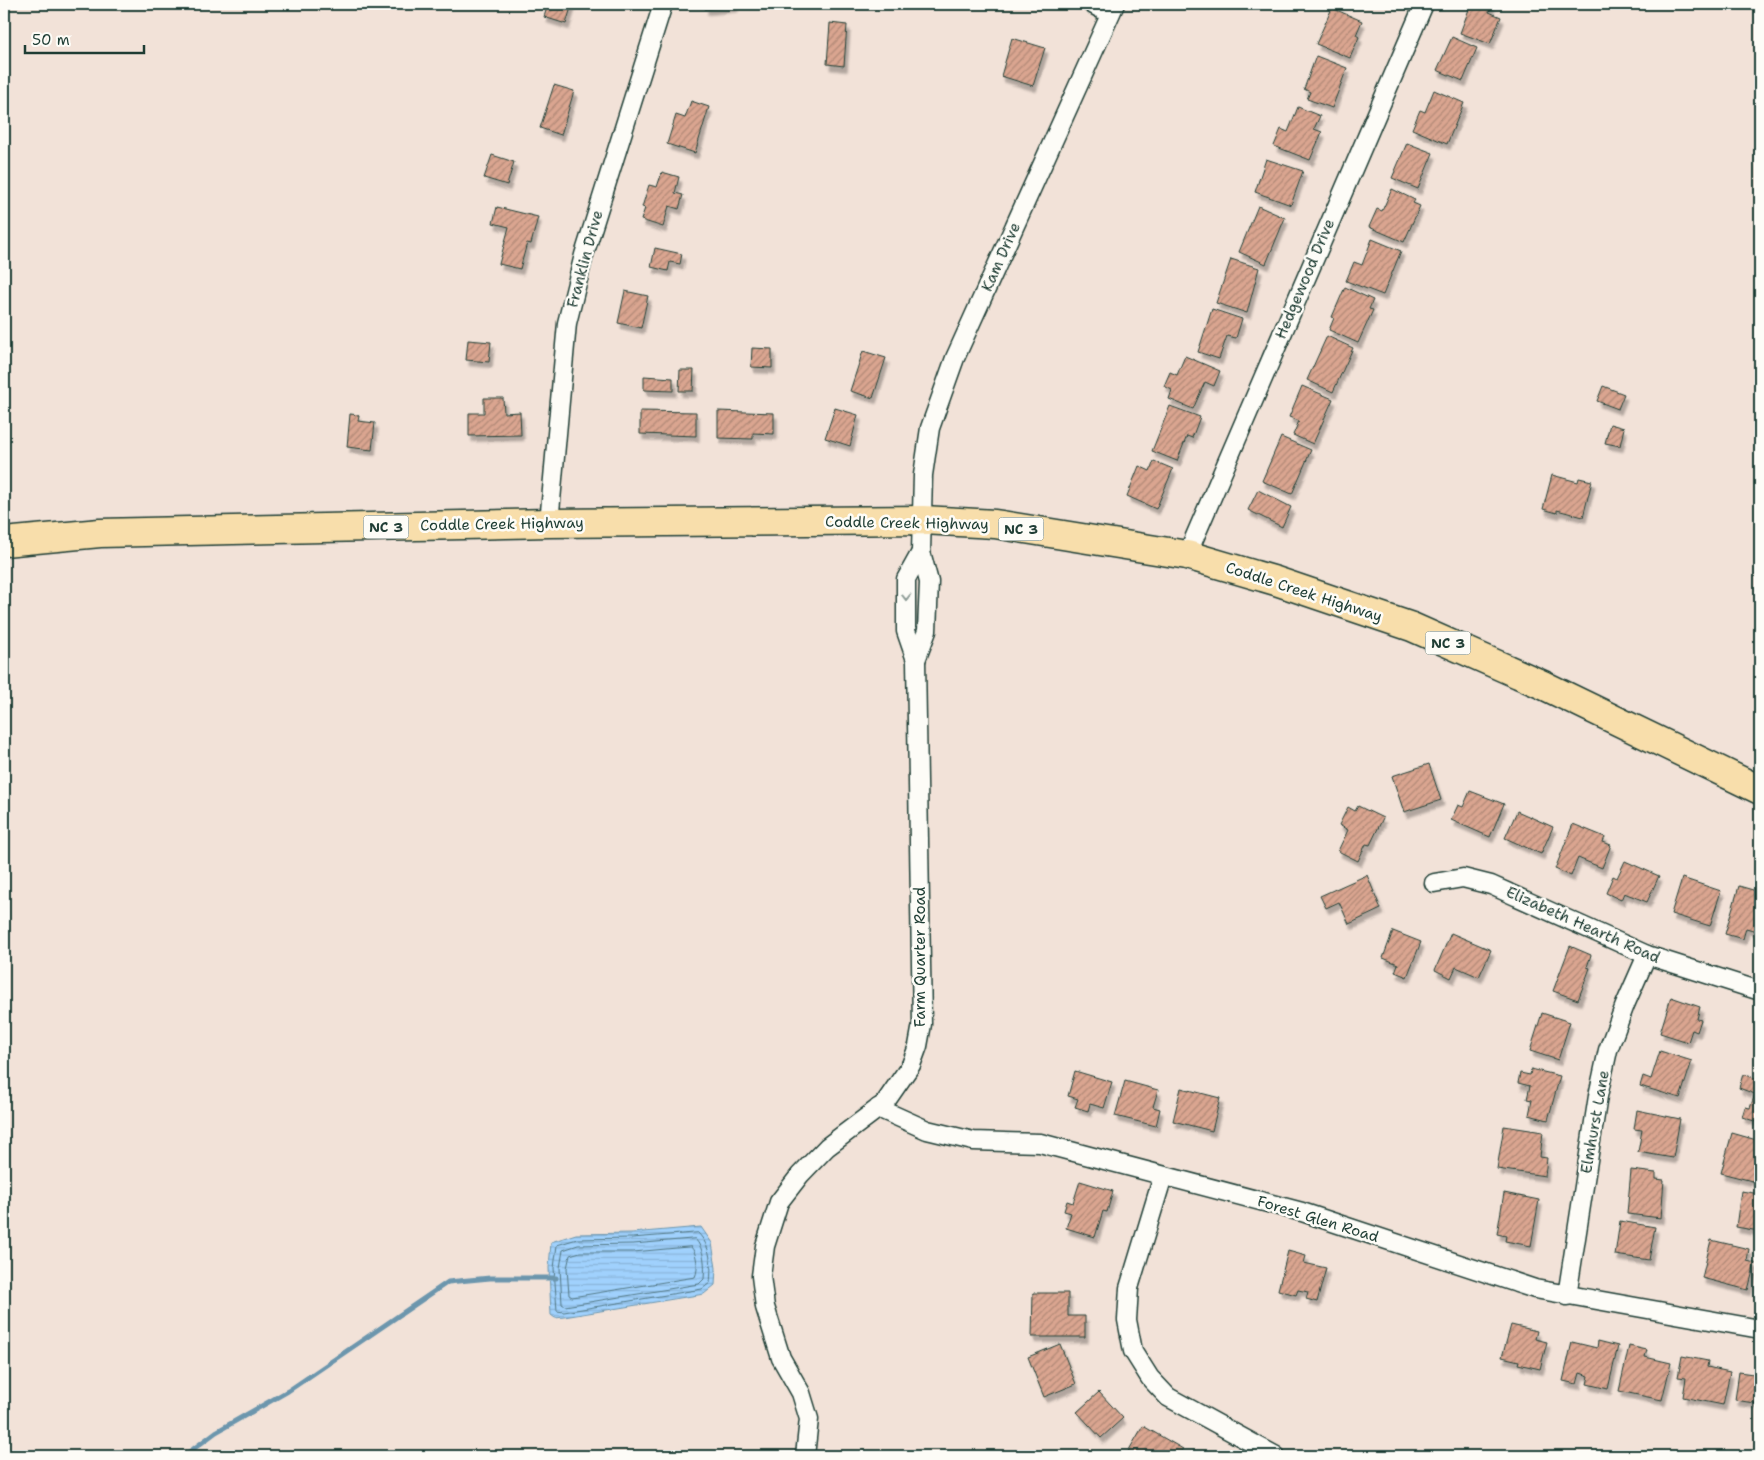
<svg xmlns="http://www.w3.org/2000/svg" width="1764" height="1460" font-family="'Shantell Sans',sans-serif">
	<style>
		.water { fill: url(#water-rules); stroke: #6c96ad }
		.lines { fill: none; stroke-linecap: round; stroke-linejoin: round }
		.shore { stroke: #537884; stroke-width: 1 }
		.stream { stroke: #6c96ad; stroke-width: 5 }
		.building { fill: url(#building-hatch); stroke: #1f3d34; filter: url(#shadow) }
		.street-casing { stroke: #1f3d34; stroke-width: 21 }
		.primary-casing { stroke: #1f3d34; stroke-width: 31 }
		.street { stroke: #fdfcf7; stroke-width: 18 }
		.primary { stroke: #f8deab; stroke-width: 28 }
		.oneway { stroke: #8e9c96 }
		.labels { text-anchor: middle; stroke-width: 5; stroke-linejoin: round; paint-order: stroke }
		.shield { fill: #fdfcf7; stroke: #62766e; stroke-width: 1 }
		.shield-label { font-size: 14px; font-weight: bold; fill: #1f3d34 }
		.street-label { font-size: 15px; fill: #1f3d34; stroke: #fdfcf7 }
	</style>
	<defs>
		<pattern id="water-rules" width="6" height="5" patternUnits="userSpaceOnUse" patternTransform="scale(1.25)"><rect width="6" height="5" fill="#a0d1fd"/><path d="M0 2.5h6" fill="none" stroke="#89b4d9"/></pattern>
		<pattern id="building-hatch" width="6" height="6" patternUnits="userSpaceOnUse" patternTransform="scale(1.25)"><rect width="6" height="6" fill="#daa590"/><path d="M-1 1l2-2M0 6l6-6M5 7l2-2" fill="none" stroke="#b08876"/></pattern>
		<filter id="shadow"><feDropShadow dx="3" dy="5.5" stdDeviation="1" flood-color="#0004"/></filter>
	</defs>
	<rect width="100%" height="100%" fill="#f2e2d8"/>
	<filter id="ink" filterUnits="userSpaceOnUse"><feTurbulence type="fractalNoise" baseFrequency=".02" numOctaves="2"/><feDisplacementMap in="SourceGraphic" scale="10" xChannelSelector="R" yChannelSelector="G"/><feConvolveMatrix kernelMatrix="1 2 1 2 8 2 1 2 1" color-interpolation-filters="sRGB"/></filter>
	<g filter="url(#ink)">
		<!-- water -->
		<polygon class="water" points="701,1227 712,1243 716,1268 715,1285 704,1294 564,1317 555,1318 551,1315 549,1268 551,1242 576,1234 632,1233"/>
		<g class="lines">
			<!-- shore -->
			<g class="shore">
				<path d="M698,1233C711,1246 712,1265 710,1283L702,1289L564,1312L557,1311L554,1268L557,1245L577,1239L632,1238Z"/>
				<path d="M695,1239C705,1249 705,1266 704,1279L699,1284L565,1306L562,1304L560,1268L563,1250L578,1245L633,1244Z"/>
				<path d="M691,1247C697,1253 699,1269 695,1277L572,1297L569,1295L567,1268L570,1255L580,1252H633Z"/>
			</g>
			<!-- stream -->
			<polyline class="stream" points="184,1456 216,1432 288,1391 448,1282 490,1278 556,1278"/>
		</g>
		<!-- building -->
		<g class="building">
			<polygon points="548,4 572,4 566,24 544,17"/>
			<polygon points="705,4 735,4 735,6 705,9"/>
			<polygon points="1471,4 1492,4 1489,12 1501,17 1490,44 1460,33"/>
			<polygon points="1332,8 1362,21 1356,35 1359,37 1350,58 1316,44"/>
			<polygon points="830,23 847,25 844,66 827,64"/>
			<polygon points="1452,37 1477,48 1463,81 1437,70"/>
			<polygon points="1012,38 1045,48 1033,86 1001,76"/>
			<polygon points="1316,56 1347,68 1332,108 1307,99 1310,92 1304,89"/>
			<polygon points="554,85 574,91 561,135 540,128"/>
			<polygon points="1434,90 1464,103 1447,144 1412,129 1420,110 1425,112"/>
			<polygon points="691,101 709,107 695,153 667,144 676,115 685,118"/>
			<polygon points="1298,107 1320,116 1314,129 1322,132 1310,160 1274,146 1281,129 1288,132"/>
			<polygon points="1407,143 1433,153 1418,189 1392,178"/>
			<polygon points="492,155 514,162 507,185 484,178"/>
			<polygon points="1266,159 1303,171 1291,205 1255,192"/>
			<polygon points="662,172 679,177 675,193 683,195 679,209 669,206 663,227 641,220 645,208 642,207 649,185 657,187"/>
			<polygon points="1392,189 1415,200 1413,203 1420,206 1404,242 1369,227 1377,209 1382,211"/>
			<polygon points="1258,206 1285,218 1266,264 1239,252"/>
			<polygon points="497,207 538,217 531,244 527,243 520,269 499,264 509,227 493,223"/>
			<polygon points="1372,239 1401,251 1383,295 1346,281 1354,262 1362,265"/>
			<polygon points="655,248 682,254 680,264 670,262 668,271 651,267"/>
			<polygon points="1231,259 1259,268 1247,313 1216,303"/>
			<polygon points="1345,287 1373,300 1369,309 1373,310 1358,343 1329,330 1334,318 1332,317"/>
			<polygon points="625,291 648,296 641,328 618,323"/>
			<polygon points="1212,309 1242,319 1236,338 1227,336 1219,359 1198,352"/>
			<polygon points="1327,336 1353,348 1333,392 1307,380"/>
			<polygon points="468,340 491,342 489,362 466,360"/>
			<polygon points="752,348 772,349 772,368 751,367"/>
			<polygon points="863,351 886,358 873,398 850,391"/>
			<polygon points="1185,356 1220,371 1214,386 1205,382 1193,409 1169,399 1172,390 1164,386 1170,372 1177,375"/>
			<polygon points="680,370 694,370 693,391 679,391"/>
			<polygon points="644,376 673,378 673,391 644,390"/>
			<polygon points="1302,386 1333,399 1313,444 1293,435 1299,421 1289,417"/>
			<polygon points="1603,386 1624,394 1618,409 1597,401"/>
			<polygon points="484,398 503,398 504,413 520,412 521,435 469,436 469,413 484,413"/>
			<polygon points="1170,406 1200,417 1192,438 1187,436 1177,461 1152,451"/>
			<polygon points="835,408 858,415 850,446 825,438"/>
			<polygon points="640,411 696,412 696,436 640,434"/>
			<polygon points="718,411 774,413 774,434 753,433 753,439 718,438"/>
			<polygon points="350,414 359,415 358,421 375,423 372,450 347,447"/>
			<polygon points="1610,424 1624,428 1620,446 1605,443"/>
			<polygon points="1281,437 1311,450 1292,494 1262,481"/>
			<polygon points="1154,461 1173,469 1156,509 1127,496 1139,466 1150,471"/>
			<polygon points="1552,475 1578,482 1579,478 1592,481 1583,517 1557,510 1557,513 1543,509"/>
			<polygon points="1258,490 1291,507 1282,527 1248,510"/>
			<polygon points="1429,764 1441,800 1404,812 1392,776"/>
			<polygon points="1470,791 1504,804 1490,837 1451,820 1458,805 1463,807"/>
			<polygon points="1358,806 1383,818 1370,845 1366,844 1358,861 1338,851 1348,830 1339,825 1348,807 1355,811"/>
			<polygon points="1517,811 1553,827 1541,854 1505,838"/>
			<polygon points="1573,824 1605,837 1603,842 1611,845 1602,868 1578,858 1571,876 1555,869"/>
			<polygon points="1625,861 1659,876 1647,902 1624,893 1621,900 1606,893 1613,876 1617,878"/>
			<polygon points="1367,875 1381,909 1349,924 1339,902 1326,908 1320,896"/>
			<polygon points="1682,878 1721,891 1710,926 1671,914"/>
			<polygon points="1739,886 1760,892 1760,932 1746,928 1743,939 1725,934"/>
			<polygon points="1393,931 1421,942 1407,977 1395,972 1398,964 1383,958"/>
			<polygon points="1451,933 1491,950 1479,977 1456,967 1451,978 1435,970"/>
			<polygon points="1570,946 1591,955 1587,967 1590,968 1578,1000 1553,991"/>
			<polygon points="1671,997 1700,1007 1697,1019 1701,1020 1697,1032 1692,1030 1688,1042 1660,1033"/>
			<polygon points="1542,1013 1570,1022 1558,1060 1530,1051"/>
			<polygon points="1660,1051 1692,1061 1680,1098 1640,1086 1643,1076 1651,1079"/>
			<polygon points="1531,1069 1560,1076 1548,1120 1529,1115 1532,1100 1527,1099 1530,1086 1518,1083 1520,1073 1530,1075"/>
			<polygon points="1075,1071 1112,1082 1104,1108 1090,1104 1088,1111 1075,1107 1078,1099 1068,1096"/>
			<polygon points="1743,1074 1760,1080 1760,1123 1742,1117 1745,1107 1750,1108 1755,1094 1739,1088"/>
			<polygon points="1125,1081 1158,1090 1153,1107 1160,1109 1156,1126 1115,1116"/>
			<polygon points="1181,1088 1220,1098 1212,1131 1173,1121"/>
			<polygon points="1637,1110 1680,1119 1673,1158 1638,1152 1642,1130 1634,1129"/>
			<polygon points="1504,1126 1543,1132 1540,1157 1547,1158 1545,1176 1497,1169"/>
			<polygon points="1732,1133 1760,1141 1760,1183 1721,1173"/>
			<polygon points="1631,1170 1656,1173 1656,1179 1664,1180 1661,1218 1627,1214"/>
			<polygon points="1080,1181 1113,1191 1107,1212 1103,1211 1095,1237 1066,1228 1071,1213 1064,1211 1067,1201 1073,1203"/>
			<polygon points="1741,1191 1760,1194 1759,1231 1736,1227"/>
			<polygon points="1504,1193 1539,1200 1531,1246 1505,1241 1506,1236 1497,1234"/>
			<polygon points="1620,1221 1655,1227 1649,1260 1615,1255"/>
			<polygon points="1711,1240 1749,1249 1747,1261 1755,1263 1748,1290 1702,1278"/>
			<polygon points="1288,1251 1306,1256 1304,1263 1326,1268 1317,1302 1306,1299 1308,1292 1298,1290 1296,1295 1278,1290"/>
			<polygon points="1033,1293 1068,1293 1068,1316 1085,1316 1085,1337 1032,1337"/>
			<polygon points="1511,1325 1537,1331 1535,1339 1547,1342 1540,1369 1518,1364 1519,1361 1502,1357"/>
			<polygon points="1598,1341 1618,1346 1608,1389 1587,1384 1589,1376 1580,1373 1577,1384 1563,1381 1572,1342 1597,1348"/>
			<polygon points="1060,1344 1076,1384 1044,1397 1028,1357"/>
			<polygon points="1629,1346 1647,1350 1645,1357 1671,1363 1662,1400 1619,1391"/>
			<polygon points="1682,1356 1708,1361 1707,1367 1730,1372 1723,1405 1683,1397 1686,1378 1678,1377"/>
			<polygon points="1739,1372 1760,1375 1760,1404 1735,1400"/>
			<polygon points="1099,1392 1123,1418 1101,1438 1077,1412"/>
			<polygon points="1143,1426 1183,1449 1178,1456 1129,1456 1126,1455"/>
		</g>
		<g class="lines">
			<!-- street casing -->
			<g class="street-casing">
				<g id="street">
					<polyline points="1092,4 1110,14"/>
					<polyline points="549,523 567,323 584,255 663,4"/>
					<polyline points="1187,555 1424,4"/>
					<polyline points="916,660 927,631 929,582 921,552 923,475 930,428 955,358 1115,4"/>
					<polyline points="1434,883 1463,878 1491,885 1647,955 1760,991"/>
					<polyline points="878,1108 927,1130 973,1141 1040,1143 1302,1212 1535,1289 1760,1329"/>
					<polyline points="1163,1176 1129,1288 1127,1320 1133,1351 1150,1378 1168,1397 1276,1456"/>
					<polyline points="1567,1296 1598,1096 1608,1050 1625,1005 1647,955"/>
					<polyline points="805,1456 809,1419 801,1393 781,1358 765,1307 761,1276 765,1246 779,1202 800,1175 827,1147 884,1104 911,1065 918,1046 922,1024 916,660 906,631 906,579 921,552"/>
				</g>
			</g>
			<!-- primary casing -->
			<g class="primary-casing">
				<polyline id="primary" points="4,542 100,533 549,523 923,520 995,524 1187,555 1276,581 1412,627 1543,685 1760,790"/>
			</g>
			<!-- street -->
			<use href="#street" class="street"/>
			<!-- primary -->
			<use href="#primary" class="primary"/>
		</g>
		<!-- one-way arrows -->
		<defs><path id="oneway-chevron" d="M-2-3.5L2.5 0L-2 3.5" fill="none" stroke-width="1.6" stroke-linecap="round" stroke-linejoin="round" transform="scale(1.25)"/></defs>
		<use class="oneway" href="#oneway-chevron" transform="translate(906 597) rotate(90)"/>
	</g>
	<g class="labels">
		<!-- shield labels -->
		<g class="shield">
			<rect x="363.5" y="515.5" width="45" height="23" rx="4"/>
			<rect x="998.5" y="517.5" width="45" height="23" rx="4"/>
			<rect x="1425.5" y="631.5" width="45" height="23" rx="4"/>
		</g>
		<g class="shield-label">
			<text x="386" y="532">NC 3</text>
			<text x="1021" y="534">NC 3</text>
			<text x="1448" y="648">NC 3</text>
		</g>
		<!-- street labels -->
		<g class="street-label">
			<text transform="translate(1001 257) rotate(-66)" y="5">Kam Drive</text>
			<text transform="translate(585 259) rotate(-75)" y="5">Franklin Drive</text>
			<text transform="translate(1305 279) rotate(-67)" y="5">Hedgewood Drive</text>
			<text transform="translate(907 523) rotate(1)" y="5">Coddle Creek Highway</text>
			<text transform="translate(502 524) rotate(-1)" y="5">Coddle Creek Highway</text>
			<text transform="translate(1304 592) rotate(18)" y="5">Coddle Creek Highway</text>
			<text transform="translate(1583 925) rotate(24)" y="5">Elizabeth Hearth Road</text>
			<text transform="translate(920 957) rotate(-90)" y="5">Farm Quarter Road</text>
			<text transform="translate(1595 1122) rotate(-80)" y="5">Elmhurst Lane</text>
			<text transform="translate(1318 1219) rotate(17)" y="5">Forest Glen Road</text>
		</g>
	</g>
	<!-- margin -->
	<rect width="1764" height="1460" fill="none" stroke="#fdfcf7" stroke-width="20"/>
	<rect x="10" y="10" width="1744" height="1440" fill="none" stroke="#1f3d34" stroke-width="2" filter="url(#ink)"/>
	<!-- scale -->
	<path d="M25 45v8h119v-8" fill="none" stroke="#1f3d34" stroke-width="2.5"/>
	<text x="32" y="45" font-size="15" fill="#1f3d34" stroke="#fdfcf7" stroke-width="4" paint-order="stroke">50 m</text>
</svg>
